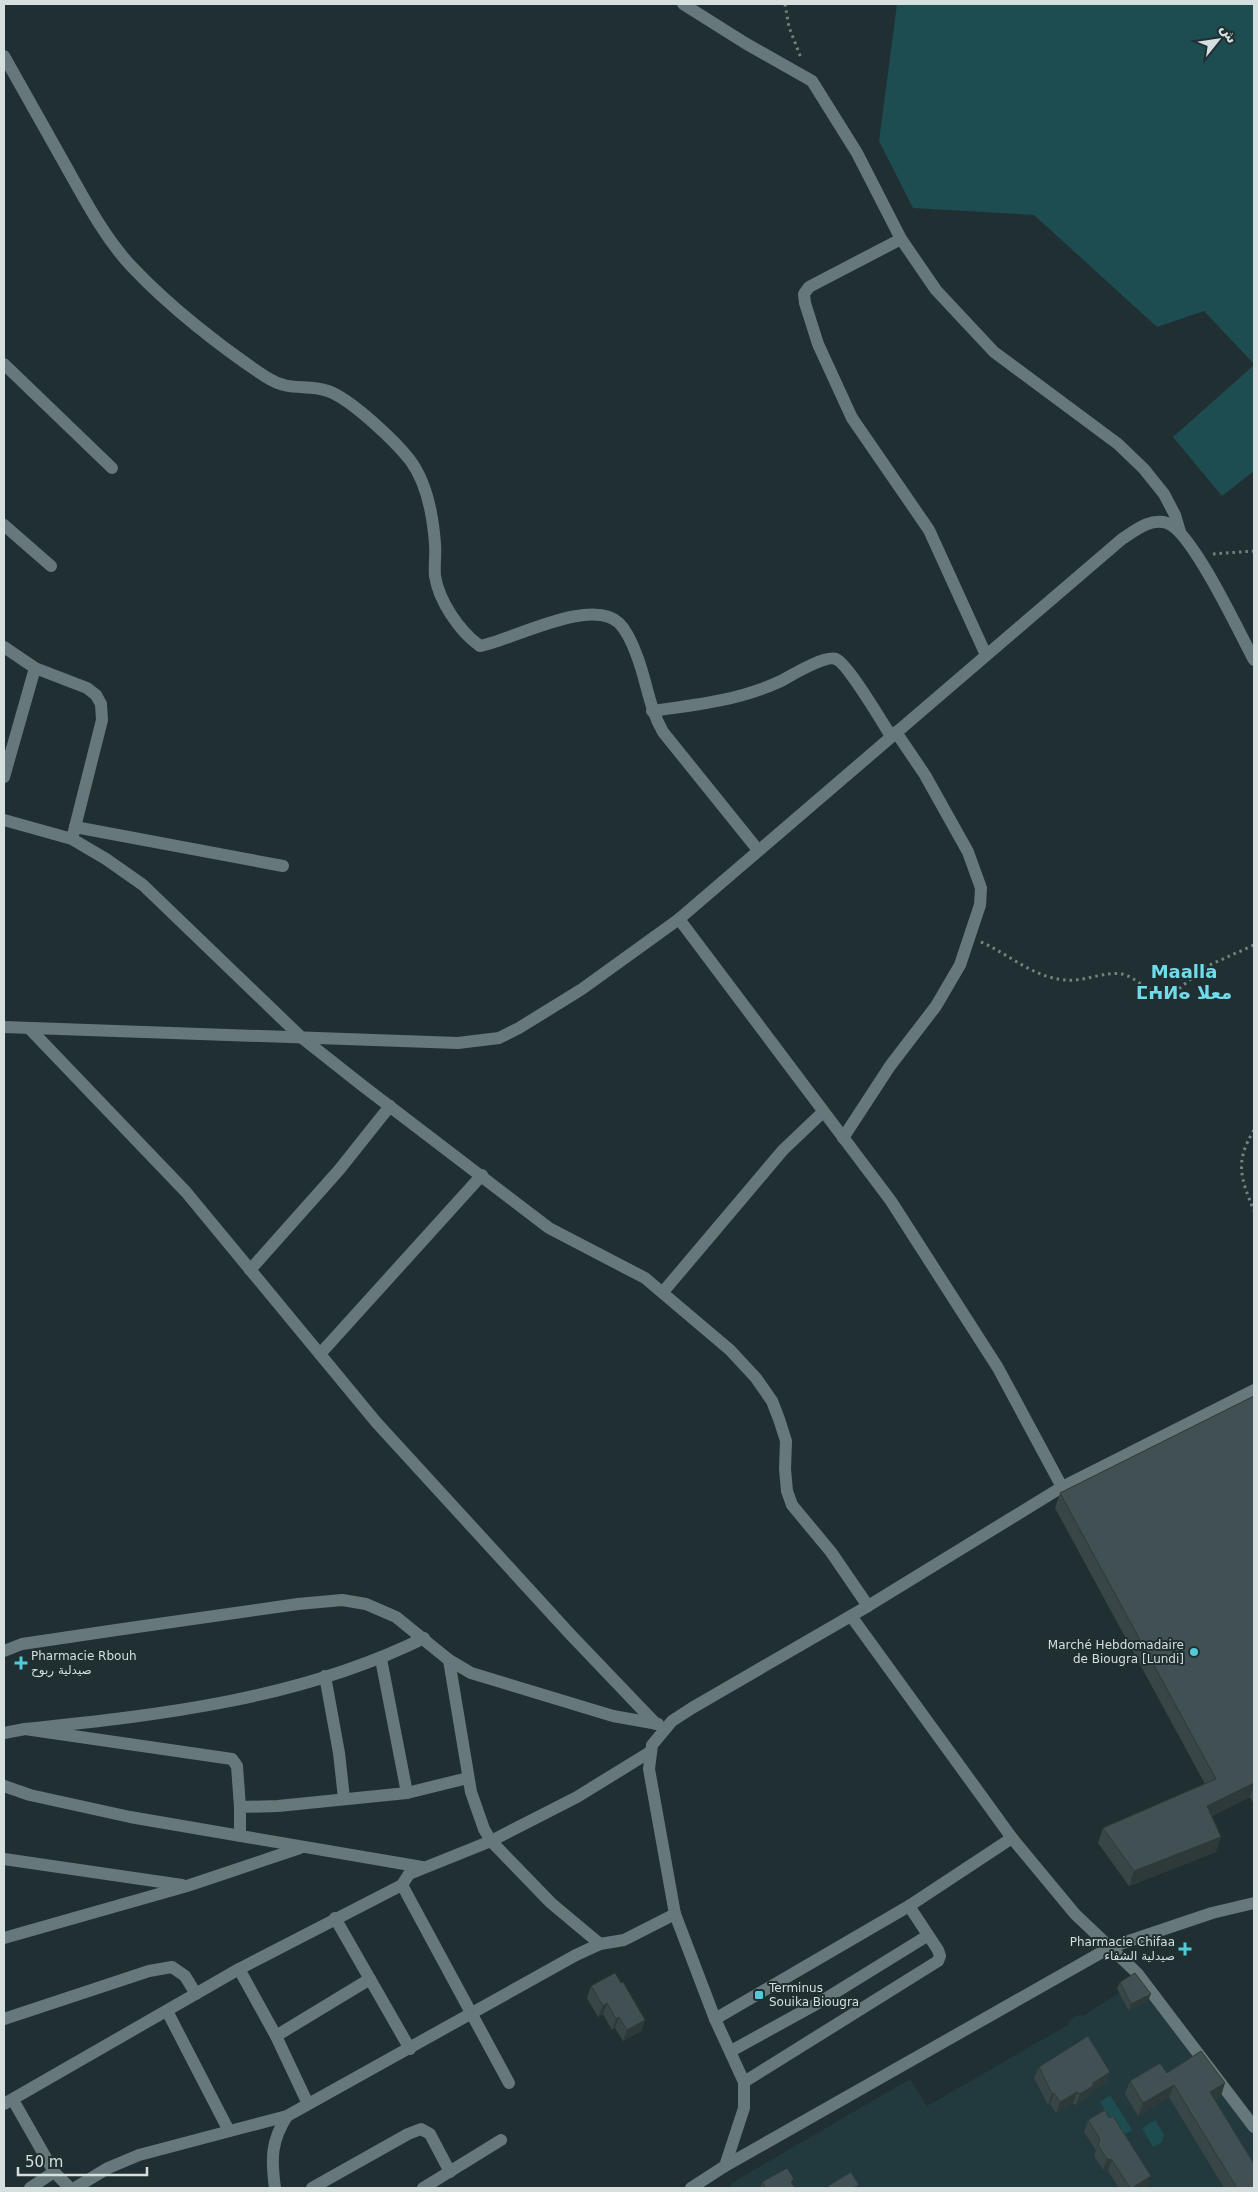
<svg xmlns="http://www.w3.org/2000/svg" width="1258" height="2192" font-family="'DejaVu Sans','Noto Naskh Arabic','Noto Sans Tifinagh',sans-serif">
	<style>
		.built { fill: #223a3e }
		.green { fill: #1d4c51 }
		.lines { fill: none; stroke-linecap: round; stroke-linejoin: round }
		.path { stroke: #748183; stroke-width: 3; stroke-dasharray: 2.5 4; stroke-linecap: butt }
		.minor { stroke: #67787a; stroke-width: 12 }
		.wall { fill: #384647 }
		.shaded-wall { fill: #2e393a }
		.building { fill: #415153; stroke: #2e393a }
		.poi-dot { fill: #52cbd9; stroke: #203032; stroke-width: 2 }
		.labels { text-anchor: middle; stroke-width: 4; stroke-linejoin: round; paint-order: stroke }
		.poi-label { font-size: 12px; fill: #d5dfe0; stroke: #203032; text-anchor: end }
		.district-label { font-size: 18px; font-weight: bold; fill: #71dce9; stroke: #203032 }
	</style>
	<rect width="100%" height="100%" fill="#203032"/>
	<!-- built -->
	<polygon class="built" points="1137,1978 1254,2125 1254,2188 732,2188 730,2184 910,2079 927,2106 1068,2025 1069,2021 1078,2015 1083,2016 1119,1993"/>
	<!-- green -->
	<g class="green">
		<polygon points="897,4 1254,4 1254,364 1204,311 1157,327 1034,215 913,208 879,141"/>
		<polygon points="1254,365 1254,471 1222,496 1173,437"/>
		<polygon points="1110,2095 1132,2130 1121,2137 1100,2102"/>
		<polygon points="1155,2120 1164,2135 1162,2142 1153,2147 1142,2128"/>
	</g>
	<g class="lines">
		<!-- path -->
		<g class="path">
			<polyline points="785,4 789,27 801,58"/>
			<polyline points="1213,554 1254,551"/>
			<path d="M981,942C1009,954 1032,977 1065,980C1083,982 1106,971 1122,974C1142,979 1151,1000 1174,993L1205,967L1254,945"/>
			<path d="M1254,1130C1234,1163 1241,1178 1254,1211"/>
		</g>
		<!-- minor -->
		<g class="minor">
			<polyline points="683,4 745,43 812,81 857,153 901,239 936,290 994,352 1118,444 1144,469 1164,494 1175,515 1180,532"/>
			<path d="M4,56C25,93 46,131 67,168C86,202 106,240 133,268C170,307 222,348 266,377C291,393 305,383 328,391C351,399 395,441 410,460C427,483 433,516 435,544C436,555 434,565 435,576C439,601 459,631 480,646C510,641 591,596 619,623C627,631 633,645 637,656C647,682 649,708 663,732L758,850"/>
			<polyline points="901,239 809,287 804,294 805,303 818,344 852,418 929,530 986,655"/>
			<polyline points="4,364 112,468"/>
			<polyline points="4,525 51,566"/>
			<polyline points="4,647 35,668 87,688 96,695 101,704 102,720 72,839"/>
			<path d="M652,711C697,705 740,700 781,681C792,675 825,655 836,659C848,664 882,722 891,736"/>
			<polyline points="4,777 35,668"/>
			<polyline points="4,820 72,839 106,859 143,885 301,1037 363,1086 549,1228 645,1278 730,1350 756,1378 772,1401 779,1419 786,1441 785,1469 787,1491 792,1505 831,1552 868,1606"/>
			<polyline points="75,827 283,866"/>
			<polyline points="679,919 891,1201 998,1368 1062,1487"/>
			<path d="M4,1027L458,1043L499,1038L519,1028L582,989L679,919L1122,539C1136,530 1150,518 1167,523C1192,531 1240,634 1254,660"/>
			<polyline points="29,1028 186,1192 376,1422 570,1634 656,1724"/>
			<polyline points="843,1138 890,1066 936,1006 960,965 980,905 981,888 968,852 925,775 896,732"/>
			<polyline points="250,1270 339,1170 390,1106"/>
			<polyline points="663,1292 783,1150 823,1112"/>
			<polyline points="320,1354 482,1175"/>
			<polyline points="851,1616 1012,1838 1075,1914 1137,1973 1254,2127"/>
			<polyline points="4,1651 22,1644 123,1629 298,1604 342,1600 366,1604 396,1617 449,1660 471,1673 613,1716 658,1724"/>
			<polyline points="381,1659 407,1793"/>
			<polyline points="449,1660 471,1792 484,1829 491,1841 551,1903 600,1944"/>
			<polyline points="325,1676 339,1753 344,1798"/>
			<path d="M25,1729C161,1715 301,1699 424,1638"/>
			<polyline points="4,1733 25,1729 232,1759 237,1766 240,1807"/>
			<polyline points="4,1786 30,1795 130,1817 422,1867"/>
			<polyline points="240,1835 240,1807 278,1806 407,1793 468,1778"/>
			<polyline points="4,1859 182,1885"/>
			<polyline points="402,1885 509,2083"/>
			<polyline points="335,1918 410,2049"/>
			<polyline points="4,1938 187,1886 300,1848"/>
			<polyline points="239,1969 276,2036 308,2104"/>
			<polyline points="167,2011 229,2131"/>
			<polyline points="4,2019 149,1971 172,1967 185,1976 196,1994"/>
			<polyline points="715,2019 909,1906 1012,1838"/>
			<polyline points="276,2036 370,1979"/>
			<polyline points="731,2051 820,2002 927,1936"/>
			<polyline points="744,2082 938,1961 940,1956 938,1950 909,1906"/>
			<polyline points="13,2100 54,2172 70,2188"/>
			<polyline points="4,2104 239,1969 402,1885 409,1874 491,1841 577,1797 650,1752"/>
			<polyline points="725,2166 744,2108 744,2082 715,2019 675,1914 649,1769 652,1745 672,1721 692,1708 868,1606 1062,1487 1254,1390"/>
			<polyline points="30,2188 54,2172"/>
			<polyline points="75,2188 108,2168 139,2155 287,2116 576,1955 600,1944 624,1940 675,1914"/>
			<path d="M275,2188C271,2159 271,2141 287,2116"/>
			<polyline points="312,2188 408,2134 421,2129 430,2134 450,2172"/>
			<polyline points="423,2188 501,2140"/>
			<polyline points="691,2188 725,2166 1111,1947 1212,1913 1254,1903"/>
		</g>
	</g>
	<!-- wall -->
	<g class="wall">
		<polygon points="1254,1396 1254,1804 1250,1797 1212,1816 1216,1852 1129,1886 1098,1843 1103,1828 1205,1784 1055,1508 1060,1493"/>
		<polygon points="1120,1982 1148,2001 1129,2011 1117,1989"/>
		<polygon points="621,1983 645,2020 641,2031 623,2041 615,2028 612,2030 603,2014 598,2017 587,1998 591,1986"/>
		<polygon points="1039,2067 1110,2072 1106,2083 1090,2093 1089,2097 1076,2105 1073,2103 1056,2113 1050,2104 1048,2105 1034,2078"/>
		<polygon points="1167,2073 1221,2096 1215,2100 1254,2188 1224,2188 1169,2097 1138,2116 1125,2094 1130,2081"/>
		<polygon points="1088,2120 1147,2188 1119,2188 1108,2171 1103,2170 1094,2156 1096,2150 1084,2132"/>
		<polygon points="762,2182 793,2184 795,2188 760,2188"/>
	</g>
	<!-- shaded-wall -->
	<g class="shaded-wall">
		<polygon points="1254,1783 1254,1786 1250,1797 1202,1821 1207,1806"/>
		<polygon points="1221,1837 1216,1852 1129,1886 1134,1871"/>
		<polygon points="1151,1994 1148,2001 1129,2011 1131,2004"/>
		<polygon points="607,2003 603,2014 598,2017 603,2006"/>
		<polygon points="619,2017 615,2028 612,2030 616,2019"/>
		<polygon points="645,2020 641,2031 623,2041 627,2030"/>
		<polygon points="1110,2072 1106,2083 1090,2093 1089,2097 1076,2105 1080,2094 1093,2083"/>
		<polygon points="1225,2083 1221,2096 1205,2105 1210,2092"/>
		<polygon points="1174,2085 1169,2097 1138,2116 1143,2103"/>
		<polygon points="1077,2092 1073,2103 1056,2113 1060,2102"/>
		<polygon points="1054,2093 1050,2104 1048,2105 1052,2094"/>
		<polygon points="1107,2159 1112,2160 1108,2171 1103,2170"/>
		<polygon points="1151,2176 1147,2188 1132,2188"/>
	</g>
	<!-- building -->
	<g class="building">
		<polygon points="1254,1396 1254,1783 1207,1806 1221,1837 1134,1871 1103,1828 1216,1779 1060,1493"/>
		<polygon points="615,1973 621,1983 623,1982 645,2020 627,2030 619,2017 616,2019 607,2003 603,2006 591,1986"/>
		<polygon points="1135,1973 1151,1994 1131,2004 1120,1982"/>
		<polygon points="1088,2036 1110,2072 1093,2083 1093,2086 1080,2094 1077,2092 1060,2102 1054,2093 1052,2094 1039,2067"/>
		<polygon points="1201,2051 1225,2083 1210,2092 1254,2164 1254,2188 1237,2188 1174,2085 1143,2103 1130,2081 1160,2063 1167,2073"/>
		<polygon points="1105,2110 1109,2118 1113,2116 1151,2176 1132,2188 1130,2188 1112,2160 1107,2159 1098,2145 1100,2139 1088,2120"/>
		<polygon points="787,2168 794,2179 791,2182 795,2188 766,2188 762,2182"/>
		<polygon points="851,2172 859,2185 853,2188 830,2188 828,2186"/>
	</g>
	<!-- markers -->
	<g class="poi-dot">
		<circle cx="1194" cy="1652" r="5"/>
		<path d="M18.5 1655.5h5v5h5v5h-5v5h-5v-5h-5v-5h5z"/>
		<path d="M1182.5 1941.5h5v5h5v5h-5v5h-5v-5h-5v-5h5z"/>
		<rect x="754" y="1990" width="10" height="10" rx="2.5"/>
	</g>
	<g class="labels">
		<!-- poi labels -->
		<g class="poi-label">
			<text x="1184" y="1649">Marché Hebdomadaire<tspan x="1184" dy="14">de Biougra [Lundi]</tspan></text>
			<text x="31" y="1660" text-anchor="start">Pharmacie Rbouh<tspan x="31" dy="14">صيدلية ربوح</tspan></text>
			<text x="1175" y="1946">Pharmacie Chifaa<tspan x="1175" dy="14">صيدلية الشفاء</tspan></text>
			<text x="769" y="1992" text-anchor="start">Terminus<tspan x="769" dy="14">Souika Biougra</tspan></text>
		</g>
		<!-- district labels -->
		<g class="district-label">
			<text x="1184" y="978">Maalla<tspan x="1184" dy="21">ⵎⵄⵍⴰ معلا</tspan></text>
		</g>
	</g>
	<!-- border -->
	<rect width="1258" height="2192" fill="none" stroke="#d5dfe0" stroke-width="10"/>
	<!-- north arrow -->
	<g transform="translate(1218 40) rotate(60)" stroke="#203032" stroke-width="4" paint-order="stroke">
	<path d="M0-4L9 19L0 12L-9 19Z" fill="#d5dfe0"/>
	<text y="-8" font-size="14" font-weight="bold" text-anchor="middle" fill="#d5dfe0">ش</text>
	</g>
	<!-- scale -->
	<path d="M18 2167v8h129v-8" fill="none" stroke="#d5dfe0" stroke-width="2.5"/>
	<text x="25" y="2167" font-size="15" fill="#d5dfe0" stroke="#203032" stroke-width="4" paint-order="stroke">50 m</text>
</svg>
